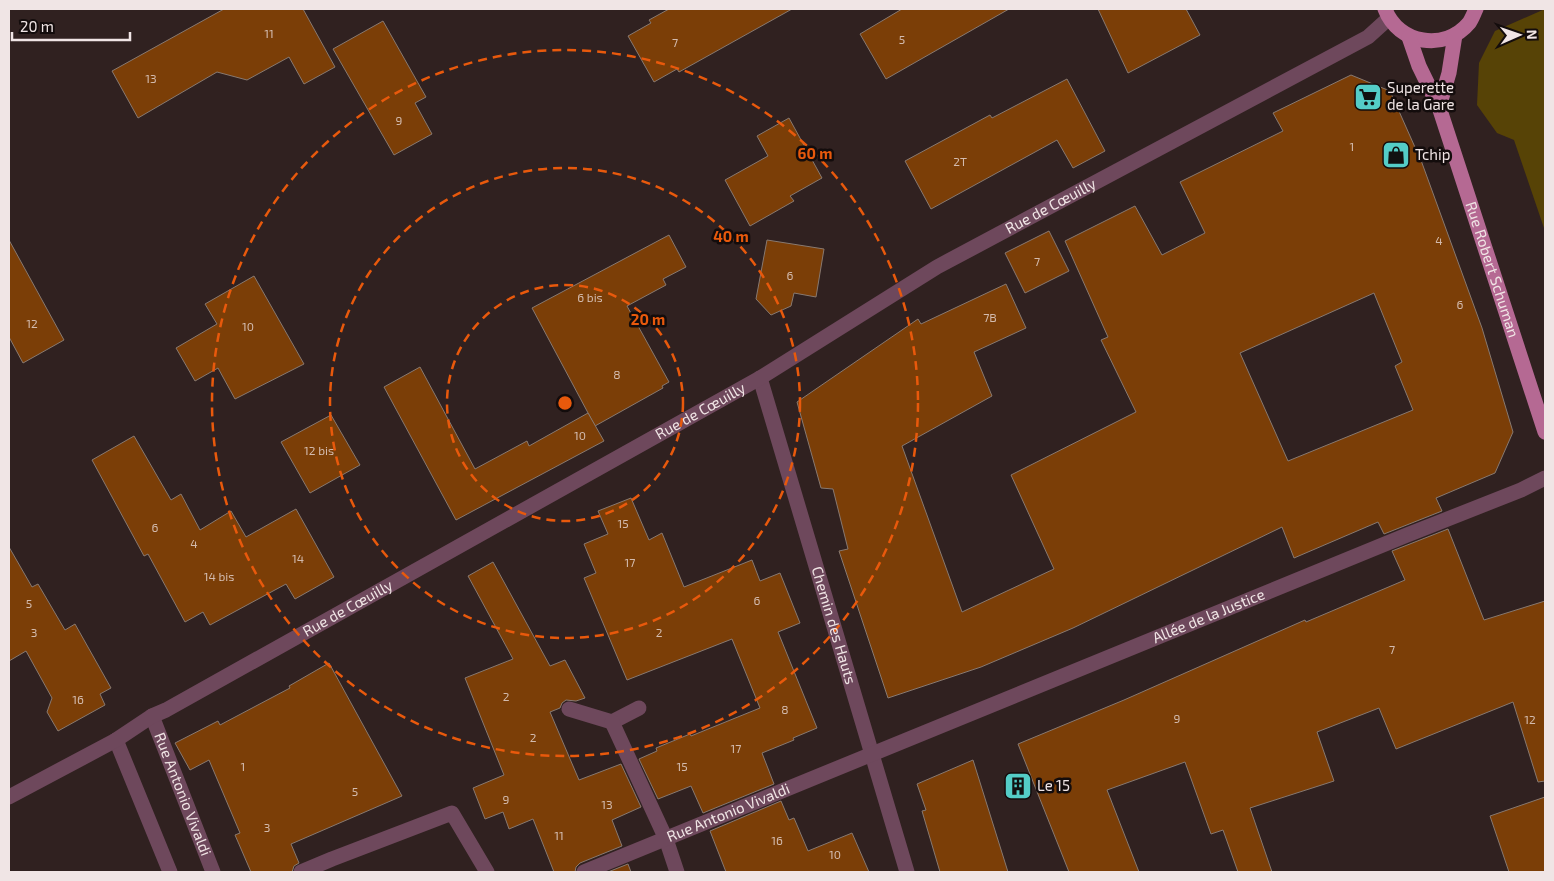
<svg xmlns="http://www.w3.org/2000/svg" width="1554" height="881" font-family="'Exo 2',sans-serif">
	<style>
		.green { fill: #574306 }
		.building { fill: #7b3e07; stroke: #887970; fill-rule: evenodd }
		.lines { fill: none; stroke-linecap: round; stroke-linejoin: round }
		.minor { stroke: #6e485c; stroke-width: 15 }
		.major { stroke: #b56993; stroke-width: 15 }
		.ring { fill: none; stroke: #e8590c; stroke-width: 2.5; stroke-dasharray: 9 6 }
		.labels { text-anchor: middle; stroke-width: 5; stroke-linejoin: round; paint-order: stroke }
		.number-label { font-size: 12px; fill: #d3bbae }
		.poi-label { font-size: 15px; fill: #f0e5e5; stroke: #130c0c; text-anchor: start }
		.street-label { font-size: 15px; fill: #f0e5e5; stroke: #130c0c }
		.centre { fill: #e8590c; stroke: #130c0c; stroke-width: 2.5 }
		.ring-label { font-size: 15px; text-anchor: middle; font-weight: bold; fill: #e8590c; stroke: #130c0c; stroke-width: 5; stroke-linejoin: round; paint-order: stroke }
	</style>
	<rect width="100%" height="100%" fill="#302120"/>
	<!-- green -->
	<polygon class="green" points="1545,9 1545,231 1514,140 1497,133 1477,105 1479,63 1495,31"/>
	<!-- building -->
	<g class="building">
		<polygon points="224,9 303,9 335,67 304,84 289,57 247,80 217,72 138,118 112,71"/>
		<polygon points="669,9 792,9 679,72 677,69 654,82 628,36 651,23 649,20"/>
		<polygon points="902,9 1009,9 886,79 860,34"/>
		<polygon points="1098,9 1186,9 1200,35 1128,73"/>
		<polygon points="383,21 426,97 415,103 432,134 394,155 333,49"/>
		<path d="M1351,75L1390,91L1422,163L1482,328L1513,432L1495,473L1436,498L1442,511L1384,534L1378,522L1294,558L1282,527L1073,628L981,667L888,698L839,551L848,549L833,489L821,488L797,402L918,319L921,324L1006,284L1026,328L974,352L992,396L902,446L962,612L1054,569L1011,475L1136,412L1101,340L1108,337L1065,241L1135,206L1162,255L1205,233L1180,182L1283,131L1273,113ZM1374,293L1402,362L1395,366L1413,410L1288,461L1240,353Z"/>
		<polygon points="1067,79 1105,151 1073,168 1057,140 931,209 905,161 990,115 992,118"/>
		<polygon points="789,118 822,178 790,196 794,201 750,226 725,180 768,156 757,136"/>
		<polygon points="1049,231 1069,271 1025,293 1005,253"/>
		<polygon points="669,235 686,267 663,279 666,285 627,306 669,382 662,386 663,388 595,426 532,308"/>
		<polygon points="9,240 64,340 23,363 9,337"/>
		<polygon points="767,240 824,249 816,297 794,293 791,306 771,315 756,299"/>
		<polygon points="254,276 304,364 235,399 218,368 195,381 176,348 217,324 205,304"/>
		<polygon points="420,367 475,469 527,441 529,446 588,413 604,441 456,520 384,387"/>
		<polygon points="331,415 360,465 310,493 281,442"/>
		<polygon points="134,436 171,500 181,494 200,530 231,511 246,537 296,509 334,577 295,599 286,584 210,625 203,612 185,622 148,554 144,556 92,460"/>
		<polygon points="631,498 649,540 662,533 684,587 752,560 760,581 780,573 800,623 778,632 817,728 793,738 794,740 762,753 774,784 703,813 691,786 658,799 639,759 657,751 656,748 690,734 691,736 760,708 732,639 627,680 584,578 596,573 584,544 608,534 598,511"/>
		<polygon points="1448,529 1484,620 1545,601 1545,781 1538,782 1513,702 1396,749 1379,708 1317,732 1334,781 1250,808 1272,872 1238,872 1223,830 1211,834 1185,762 1107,790 1139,872 1069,872 1018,744 1124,700 1305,620 1306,622 1405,580 1392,551"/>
		<polygon points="9,547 32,587 38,584 65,630 75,624 111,688 100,694 105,705 58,731 47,712 52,698 26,651 9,661"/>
		<polygon points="493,562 550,666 565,660 585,698 576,701 566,700 562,703 560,708 550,712 579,780 621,764 641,807 612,820 622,846 580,863 576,867 575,872 554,872 533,819 509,829 503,812 485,819 473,788 504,775 465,678 513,659 468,576"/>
		<polygon points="329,663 402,796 291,844 299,863 294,866 292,872 251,872 235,835 240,833 209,760 190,770 175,743 218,721 220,725 290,688 289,686"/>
		<polygon points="973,760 1008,872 940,872 922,811 926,810 917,784"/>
		<polygon points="1545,797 1545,872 1509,872 1490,816"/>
		<polygon points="781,801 789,820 794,818 808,851 852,833 869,872 726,872 710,831"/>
		<polygon points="628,864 631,872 608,872"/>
	</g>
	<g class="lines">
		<!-- minor -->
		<g class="minor">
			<path id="s1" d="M760,378L907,872"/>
			<polyline points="569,709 612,722 639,708"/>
			<path id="s2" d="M152,716L213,872"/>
			<polyline points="612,722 666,839 677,872"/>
			<polyline points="116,740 170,872"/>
			<path id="s3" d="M9,797L116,740L152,716L166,710L760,378L937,267L1368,37L1389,18"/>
			<polyline points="301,872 332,859 452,813 487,872"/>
			<path id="s4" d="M584,872L1407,535L1521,490L1545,478"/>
		</g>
		<!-- major -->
		<g class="major">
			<path d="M1385,9C1398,44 1445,52 1469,23C1472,19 1474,13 1476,9"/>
			<path id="s5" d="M1455,35L1449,73L1439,107L1545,432"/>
			<polyline points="1409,37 1419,66 1439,107"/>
		</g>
	</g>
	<!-- distance rings -->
	<g class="ring">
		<circle cx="565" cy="403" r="118"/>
		<circle cx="565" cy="403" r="235"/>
		<circle cx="565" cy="403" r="353"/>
	</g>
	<!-- icons -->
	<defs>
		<g id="supermarket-square" transform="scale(1.4375)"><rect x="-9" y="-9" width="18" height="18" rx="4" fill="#54cdc7" stroke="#130c0c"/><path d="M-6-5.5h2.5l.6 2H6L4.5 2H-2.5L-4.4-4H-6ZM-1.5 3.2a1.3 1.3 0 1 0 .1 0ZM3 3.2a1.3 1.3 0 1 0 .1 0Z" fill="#111"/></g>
		<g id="shop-square" transform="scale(1.4375)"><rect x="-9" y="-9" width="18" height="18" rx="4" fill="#54cdc7" stroke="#130c0c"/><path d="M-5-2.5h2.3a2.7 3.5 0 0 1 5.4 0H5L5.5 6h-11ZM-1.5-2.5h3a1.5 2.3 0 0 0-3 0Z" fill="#111"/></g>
		<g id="building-square" transform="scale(1.4375)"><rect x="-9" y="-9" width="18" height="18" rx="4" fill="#54cdc7" stroke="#130c0c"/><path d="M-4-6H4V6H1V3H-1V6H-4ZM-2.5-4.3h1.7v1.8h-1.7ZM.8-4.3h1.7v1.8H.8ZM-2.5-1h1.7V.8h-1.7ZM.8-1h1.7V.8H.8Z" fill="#111"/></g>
	</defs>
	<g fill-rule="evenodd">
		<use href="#supermarket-square" x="1368" y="97"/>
		<use href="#shop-square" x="1396" y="155"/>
		<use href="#building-square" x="1018" y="786"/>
	</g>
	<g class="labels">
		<!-- number labels -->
		<g class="number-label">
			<text x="269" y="38">11</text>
			<text x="902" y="44">5</text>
			<text x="675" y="47">7</text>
			<text x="151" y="83">13</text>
			<text x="399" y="125">9</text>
			<text x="1352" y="151">1</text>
			<text x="960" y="166">2T</text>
			<text x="1439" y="245">4</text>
			<text x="1037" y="266">7</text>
			<text x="790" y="280">6</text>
			<text x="590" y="302">6 bis</text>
			<text x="1460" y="309">6</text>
			<text x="990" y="322">7B</text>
			<text x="32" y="328">12</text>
			<text x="248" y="331">10</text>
			<text x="617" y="379">8</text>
			<text x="580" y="440">10</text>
			<text x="319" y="455">12 bis</text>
			<text x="623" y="528">15</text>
			<text x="155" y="532">6</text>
			<text x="194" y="548">4</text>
			<text x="298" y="563">14</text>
			<text x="630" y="567">17</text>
			<text x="219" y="581">14 bis</text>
			<text x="757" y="605">6</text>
			<text x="29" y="608">5</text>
			<text x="34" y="637">3</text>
			<text x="659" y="637">2</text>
			<text x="1392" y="654">7</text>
			<text x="506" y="701">2</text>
			<text x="78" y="704">16</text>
			<text x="785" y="714">8</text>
			<text x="1177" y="723">9</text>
			<text x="1530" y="724">12</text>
			<text x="533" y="742">2</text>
			<text x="736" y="753">17</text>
			<text x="243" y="771">1</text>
			<text x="682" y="771">15</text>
			<text x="355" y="796">5</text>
			<text x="506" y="804">9</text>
			<text x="607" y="809">13</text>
			<text x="267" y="832">3</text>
			<text x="559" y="840">11</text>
			<text x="777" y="845">16</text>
			<text x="835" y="859">10</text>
		</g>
		<!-- poi labels -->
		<g class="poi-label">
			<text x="1387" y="93">Superette<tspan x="1387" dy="17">de la Gare</tspan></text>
			<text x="1415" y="160">Tchip</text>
			<text x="1037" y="791">Le 15</text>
		</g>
		<!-- street labels -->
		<g class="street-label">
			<text dy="5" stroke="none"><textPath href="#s3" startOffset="1198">Rue de Cœuilly</textPath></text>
			<text dy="5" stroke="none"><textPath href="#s5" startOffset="245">Rue Robert Schuman</textPath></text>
			<text dy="5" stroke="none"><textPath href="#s3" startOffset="792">Rue de Cœuilly</textPath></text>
			<text dy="5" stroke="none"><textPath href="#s3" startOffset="388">Rue de Cœuilly</textPath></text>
			<text dy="5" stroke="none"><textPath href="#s4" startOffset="675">Allée de la Justice</textPath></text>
			<text dy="5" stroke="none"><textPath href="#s1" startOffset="258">Chemin des Hauts</textPath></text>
			<text dy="5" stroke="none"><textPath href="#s2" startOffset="84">Rue Antonio Vivaldi</textPath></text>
			<text dy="5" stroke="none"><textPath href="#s4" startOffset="156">Rue Antonio Vivaldi</textPath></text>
		</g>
	</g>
	<circle cx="565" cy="403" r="8" class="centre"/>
	<g class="ring-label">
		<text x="815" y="159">60 m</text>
		<text x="731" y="242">40 m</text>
		<text x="648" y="325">20 m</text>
	</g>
	<!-- border -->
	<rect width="1554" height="881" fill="none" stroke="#f0e5e5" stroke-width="20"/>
	<!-- north arrow -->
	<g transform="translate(1519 35) rotate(88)" stroke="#130c0c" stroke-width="4" paint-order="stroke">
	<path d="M0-4L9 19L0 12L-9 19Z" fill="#f0e5e5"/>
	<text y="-8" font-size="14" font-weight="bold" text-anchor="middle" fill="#f0e5e5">N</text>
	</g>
	<!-- scale -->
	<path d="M12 32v8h118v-8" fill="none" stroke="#f0e5e5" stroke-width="2.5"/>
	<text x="20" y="32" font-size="15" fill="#f0e5e5" stroke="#130c0c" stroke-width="4" paint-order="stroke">20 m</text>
</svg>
